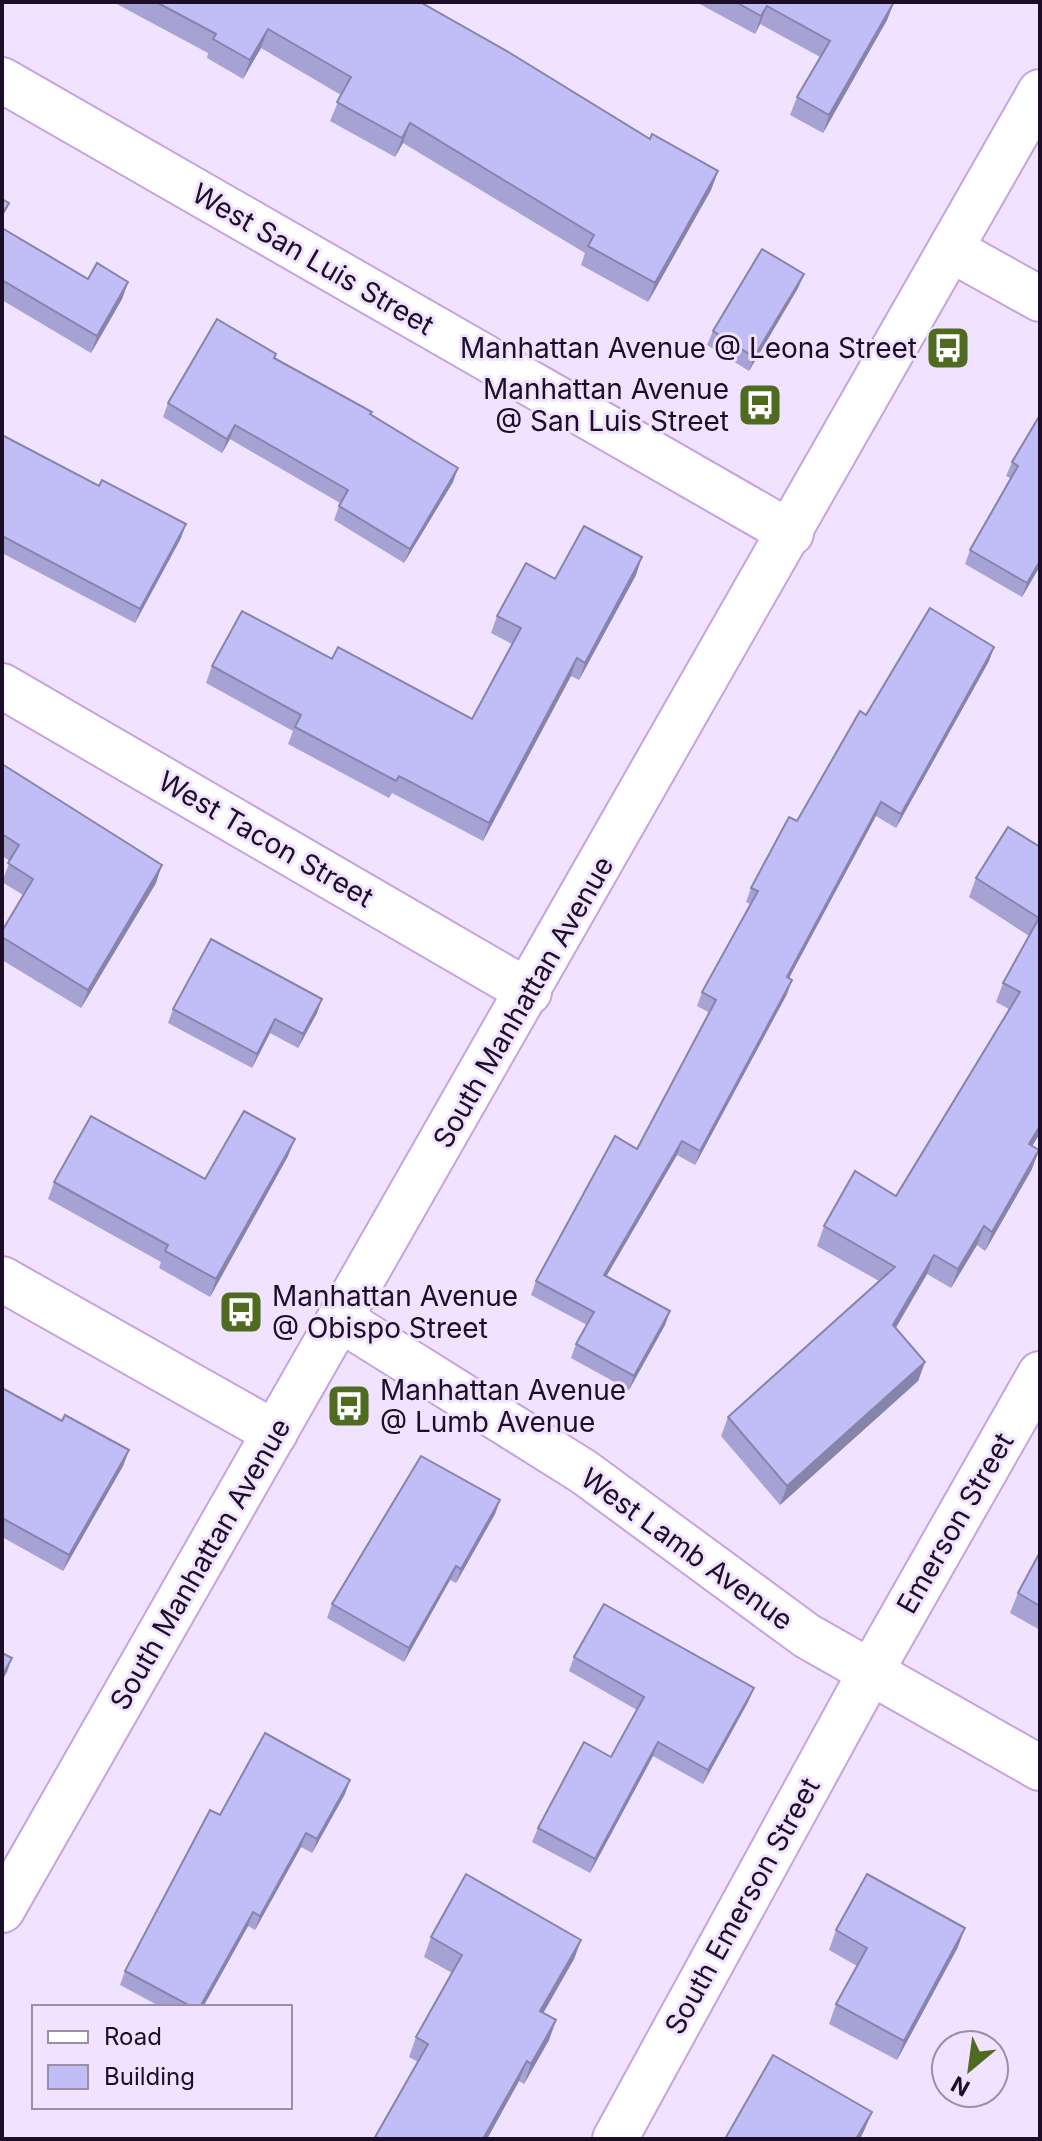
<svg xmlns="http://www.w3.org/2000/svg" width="1042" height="2141" font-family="Inter,sans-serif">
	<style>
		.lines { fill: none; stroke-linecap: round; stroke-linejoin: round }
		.minor-casing { stroke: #c5a2e5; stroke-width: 48 }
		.major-casing { stroke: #c5a2e5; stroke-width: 48 }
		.minor { stroke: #fff; stroke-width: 44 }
		.major { stroke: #fff; stroke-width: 44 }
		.wall { fill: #a6a3d4 }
		.shaded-wall { fill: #8784ac }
		.building { fill: #c1bdf6; stroke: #8784ac; stroke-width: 2 }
		.labels { text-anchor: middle; stroke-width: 6; stroke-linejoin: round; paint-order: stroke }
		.street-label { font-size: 28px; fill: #1c0e27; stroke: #f1e3ff }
		.poi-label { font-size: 28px; fill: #1c0e27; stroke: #f1e3ff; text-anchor: end }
	</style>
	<rect width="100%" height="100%" fill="#f1e3ff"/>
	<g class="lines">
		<!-- minor casing -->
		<g class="minor-casing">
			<g id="minor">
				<polyline points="2,80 791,533"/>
				<polyline points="952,250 1040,299"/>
				<polyline points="2,686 529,992"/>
				<polyline points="2,1279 275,1433"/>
				<polyline points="340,1319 584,1472 807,1636 1040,1768"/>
				<polyline points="615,2139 870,1673 1040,1374"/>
			</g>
		</g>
		<!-- major casing -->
		<g class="major-casing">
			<polyline id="major" points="2,1910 1040,92"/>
		</g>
		<!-- minor -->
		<use href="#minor" class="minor"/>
		<!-- major -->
		<use href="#major" class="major"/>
	</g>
	<!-- wall -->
	<g class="wall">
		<polygon points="113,2 420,2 650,139 718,171 711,190 648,302 581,265 585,253 403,143 395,157 330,121 341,95 261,48 243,79 207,58 208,53"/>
		<polygon points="696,2 894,2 887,20 823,133 790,115 797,97 820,57 760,24 755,34"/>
		<polygon points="2,228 88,279 128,282 122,299 91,353 2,300"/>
		<polygon points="804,274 798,288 749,371 707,345 713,331"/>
		<polygon points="275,358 371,415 453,482 404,563 334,520 340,503 230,439 222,453 163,417 168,403"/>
		<polygon points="1040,415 1040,566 1022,597 965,564 970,550 1010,478 1006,476 1012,462"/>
		<polygon points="2,435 181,538 135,623 2,553"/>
		<polygon points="636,575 579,680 571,676 483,841 392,793 389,798 288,744 293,731 206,683 212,666 332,659 472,719 512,644 491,633 497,616 555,579"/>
		<polygon points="994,647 989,661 896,828 876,816 789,978 787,994 695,1165 677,1155 606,1276 670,1311 665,1325 629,1390 571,1358 576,1344 587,1325 531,1295 536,1281 637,1149 710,1013 697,1006 702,992 750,904 746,902 751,888 797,821 866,715"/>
		<polygon points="2,764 156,883 81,1008 2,960 2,931 23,895 2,882 10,861 2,856"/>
		<polygon points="1040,847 1040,1133 1032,1146 1032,1169 985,1251 977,1245 951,1288 927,1274 896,1328 925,1362 918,1381 780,1505 721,1436 728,1417 879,1281 817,1246 824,1226 896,1196 1009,1009 996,1002 1003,983 1029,936 969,897 976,878"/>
		<polygon points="322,999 317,1013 298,1048 270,1033 252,1068 168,1023 173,1009"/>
		<polygon points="288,1156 210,1297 159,1268 161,1262 48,1199 54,1182 205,1179"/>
		<polygon points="2,1388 62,1421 129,1450 123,1466 63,1571 2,1537"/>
		<polygon points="500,1500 495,1514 456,1583 450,1580 404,1662 327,1618 332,1604"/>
		<polygon points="1040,1552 1040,1630 1010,1613 1018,1593"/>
		<polygon points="574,1657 754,1688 748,1702 703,1784 653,1756 590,1873 532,1842 538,1828 611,1757 637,1710 569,1671"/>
		<polygon points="345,1794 312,1853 301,1847 255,1930 248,1926 203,2007 161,2007 120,1985 125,1971 220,1815"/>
		<polygon points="836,1930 958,1947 897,2060 829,2024 836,2004 857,1966 829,1950"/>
		<polygon points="431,1937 581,1940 574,1959 543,2013 556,2020 549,2040 524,2084 519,2081 487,2139 374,2139 418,2062 409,2057 416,2037 452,1973 424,1957"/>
	</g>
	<!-- shaded-wall -->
	<g class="shaded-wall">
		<polygon points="894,2 887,20 823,133 829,115"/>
		<polygon points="767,6 760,24 755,34 761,16"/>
		<polygon points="268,29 261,48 243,79 250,60"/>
		<polygon points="410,123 403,143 395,157 402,138"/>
		<polygon points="718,171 711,190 648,302 655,283"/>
		<polygon points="804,274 798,288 749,371 754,357"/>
		<polygon points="128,282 122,299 91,353 97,336"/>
		<polygon points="235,425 230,439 222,453 227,439"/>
		<polygon points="458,468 453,482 404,563 410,549"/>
		<polygon points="186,524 181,538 135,623 140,609"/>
		<polygon points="642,557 636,575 579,680 585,663"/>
		<polygon points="1040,561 1040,566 1022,597 1027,583"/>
		<polygon points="994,647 989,661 896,828 901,814"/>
		<polygon points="577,658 571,676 483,841 489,823"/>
		<polygon points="881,802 876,816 782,991 787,977"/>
		<polygon points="162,865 156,883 81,1008 88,990"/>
		<polygon points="792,980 787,994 695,1165 700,1151"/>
		<polygon points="322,999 317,1013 298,1048 303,1034"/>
		<polygon points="275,1019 270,1033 252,1068 257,1054"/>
		<polygon points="1040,1126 1040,1133 1022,1163 1029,1144"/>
		<polygon points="295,1139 288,1156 210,1297 216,1279"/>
		<polygon points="682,1141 677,1155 599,1289 604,1275"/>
		<polygon points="1039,1150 1032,1169 985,1251 992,1232"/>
		<polygon points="984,1226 977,1245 951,1288 958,1269"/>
		<polygon points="934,1255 927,1274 886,1344 893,1325"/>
		<polygon points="670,1311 665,1325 629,1390 634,1376"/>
		<polygon points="925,1362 918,1381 780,1505 787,1486"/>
		<polygon points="129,1450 123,1466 63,1571 69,1555"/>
		<polygon points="500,1500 495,1514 456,1583 461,1569"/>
		<polygon points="456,1566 450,1580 404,1662 409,1648"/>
		<polygon points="12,1658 7,1672 2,1681 2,1676"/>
		<polygon points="754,1688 748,1702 703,1784 708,1770"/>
		<polygon points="658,1742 653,1756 590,1873 595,1859"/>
		<polygon points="350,1780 345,1794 312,1853 317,1839"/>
		<polygon points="306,1833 301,1847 255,1930 260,1916"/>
		<polygon points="253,1912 248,1926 203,2007 200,2007"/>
		<polygon points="965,1928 958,1947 897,2060 904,2041"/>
		<polygon points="581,1940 574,1959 533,2031 540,2011"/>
		<polygon points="556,2020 549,2040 524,2084 531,2064"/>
		<polygon points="527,2061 519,2081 487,2139 483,2139"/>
		<polygon points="872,2112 864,2131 860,2139 856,2139"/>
	</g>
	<!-- building -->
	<g class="building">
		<polygon points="156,2 420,2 510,53 650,139 652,134 718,171 655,283 588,246 594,235 410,123 402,138 337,102 351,77 268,29 250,60 213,39 216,34"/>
		<polygon points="736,2 894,2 829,115 797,97 830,41 767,6 761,16"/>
		<polygon points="2,199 9,203 2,215"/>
		<polygon points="2,228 88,279 97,263 128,282 97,336 2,280"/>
		<polygon points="762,249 804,274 754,357 713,331"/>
		<polygon points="217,319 276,354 274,358 372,412 370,414 458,468 410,549 339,506 348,490 235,425 227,439 168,403"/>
		<polygon points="1040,415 1040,561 1027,583 970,550 1018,466 1012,462"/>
		<polygon points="2,435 99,486 102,480 186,524 140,609 2,536"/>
		<polygon points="584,526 642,557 585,663 577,658 489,823 399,776 396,781 295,727 301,715 212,666 242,611 332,659 338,647 472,719 521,628 497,616 526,563 555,579"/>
		<polygon points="930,608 994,647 901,814 881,802 787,977 792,980 700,1151 682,1141 604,1275 670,1311 634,1376 576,1344 594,1312 536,1281 615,1136 637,1149 716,1000 702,992 758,891 751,888 789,817 797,821 860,711 866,715"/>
		<polygon points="2,764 162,865 88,990 2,937 2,931 33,879 8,863 19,845 2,834"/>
		<polygon points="1008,827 1040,847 1040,1126 1029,1144 1039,1150 992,1232 984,1226 958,1269 934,1255 893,1325 925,1362 787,1486 728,1417 895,1267 824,1226 855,1171 896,1196 1020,992 1003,983 1039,918 976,878"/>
		<polygon points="211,939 322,999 303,1034 275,1019 257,1054 173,1009"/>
		<polygon points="244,1111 295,1139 216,1279 165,1251 168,1245 54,1182 91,1116 205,1179"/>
		<polygon points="2,1388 62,1421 65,1415 129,1450 69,1555 2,1518"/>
		<polygon points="421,1456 500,1500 461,1569 456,1566 409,1648 332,1604"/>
		<polygon points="1040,1552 1040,1606 1018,1593"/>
		<polygon points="604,1604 754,1688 708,1770 658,1742 595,1859 538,1828 584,1742 611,1757 644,1697 574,1657"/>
		<polygon points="2,1653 12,1658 2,1676"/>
		<polygon points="265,1733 350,1780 317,1839 306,1833 260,1916 253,1912 200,2007 192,2007 125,1971 210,1810 220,1815"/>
		<polygon points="466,1874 581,1940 540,2011 556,2020 531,2064 527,2061 483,2139 374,2139 428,2044 416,2037 462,1955 431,1937"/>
		<polygon points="867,1874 965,1928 904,2041 836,2004 867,1948 836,1930"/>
		<polygon points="773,2055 872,2112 856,2139 725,2139"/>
	</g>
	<!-- icons -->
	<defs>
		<g id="bus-square" transform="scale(2.3)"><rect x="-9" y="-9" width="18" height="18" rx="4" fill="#4e6b20" stroke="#f1e3ff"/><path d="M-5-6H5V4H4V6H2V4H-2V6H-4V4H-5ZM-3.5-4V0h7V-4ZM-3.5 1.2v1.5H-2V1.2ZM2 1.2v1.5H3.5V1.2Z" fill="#fff"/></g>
	</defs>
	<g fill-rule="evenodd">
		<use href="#bus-square" x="948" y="348"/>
		<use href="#bus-square" x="760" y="405"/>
		<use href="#bus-square" x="241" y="1312"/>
		<use href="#bus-square" x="349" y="1406"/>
	</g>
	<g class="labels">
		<!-- street labels -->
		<g class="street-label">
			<text transform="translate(313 259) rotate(30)" y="10">West San Luis Street</text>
			<text transform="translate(266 839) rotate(30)" y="10">West Tacon Street</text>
			<text transform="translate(523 1002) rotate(-60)" y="10">South Manhattan Avenue</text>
			<text transform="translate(955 1523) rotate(-60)" y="10">Emerson Street</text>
			<text transform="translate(687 1549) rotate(36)" y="10">West Lamb Avenue</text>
			<text transform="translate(200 1564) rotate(-60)" y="10">South Manhattan Avenue</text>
			<text transform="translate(742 1906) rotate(-61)" y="10">South Emerson Street</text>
		</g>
		<!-- poi labels -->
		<g class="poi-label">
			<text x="917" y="358">Manhattan Avenue @ Leona Street</text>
			<text x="729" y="399">Manhattan Avenue<tspan x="729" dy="32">@ San Luis Street</tspan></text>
			<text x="272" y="1306" text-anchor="start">Manhattan Avenue<tspan x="272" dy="32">@ Obispo Street</tspan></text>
			<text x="380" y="1400" text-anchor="start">Manhattan Avenue<tspan x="380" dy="32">@ Lumb Avenue</tspan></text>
		</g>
	</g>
	<!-- border -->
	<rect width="1042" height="2141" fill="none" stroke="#1c0e27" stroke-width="8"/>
	<!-- legend -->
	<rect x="32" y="2005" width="260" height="104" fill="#f1e3ff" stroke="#9c8ea9" stroke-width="2"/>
	<rect x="48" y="2031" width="40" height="12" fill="#ffffff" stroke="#9c8ea9" stroke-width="2"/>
	<text x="104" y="2045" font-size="24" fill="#1c0e27">Road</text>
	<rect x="48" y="2065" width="40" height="24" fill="#c1bdf6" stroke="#9c8ea9" stroke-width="2"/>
	<text x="104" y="2085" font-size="24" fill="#1c0e27">Building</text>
	<!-- north arrow -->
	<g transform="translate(970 2069) rotate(209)"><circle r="38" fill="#f1e3ff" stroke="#9c8ea9" stroke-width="2"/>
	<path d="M0-6L14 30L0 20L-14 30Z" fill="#4e6b20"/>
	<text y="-12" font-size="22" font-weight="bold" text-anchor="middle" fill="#1c0e27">N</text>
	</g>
</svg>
